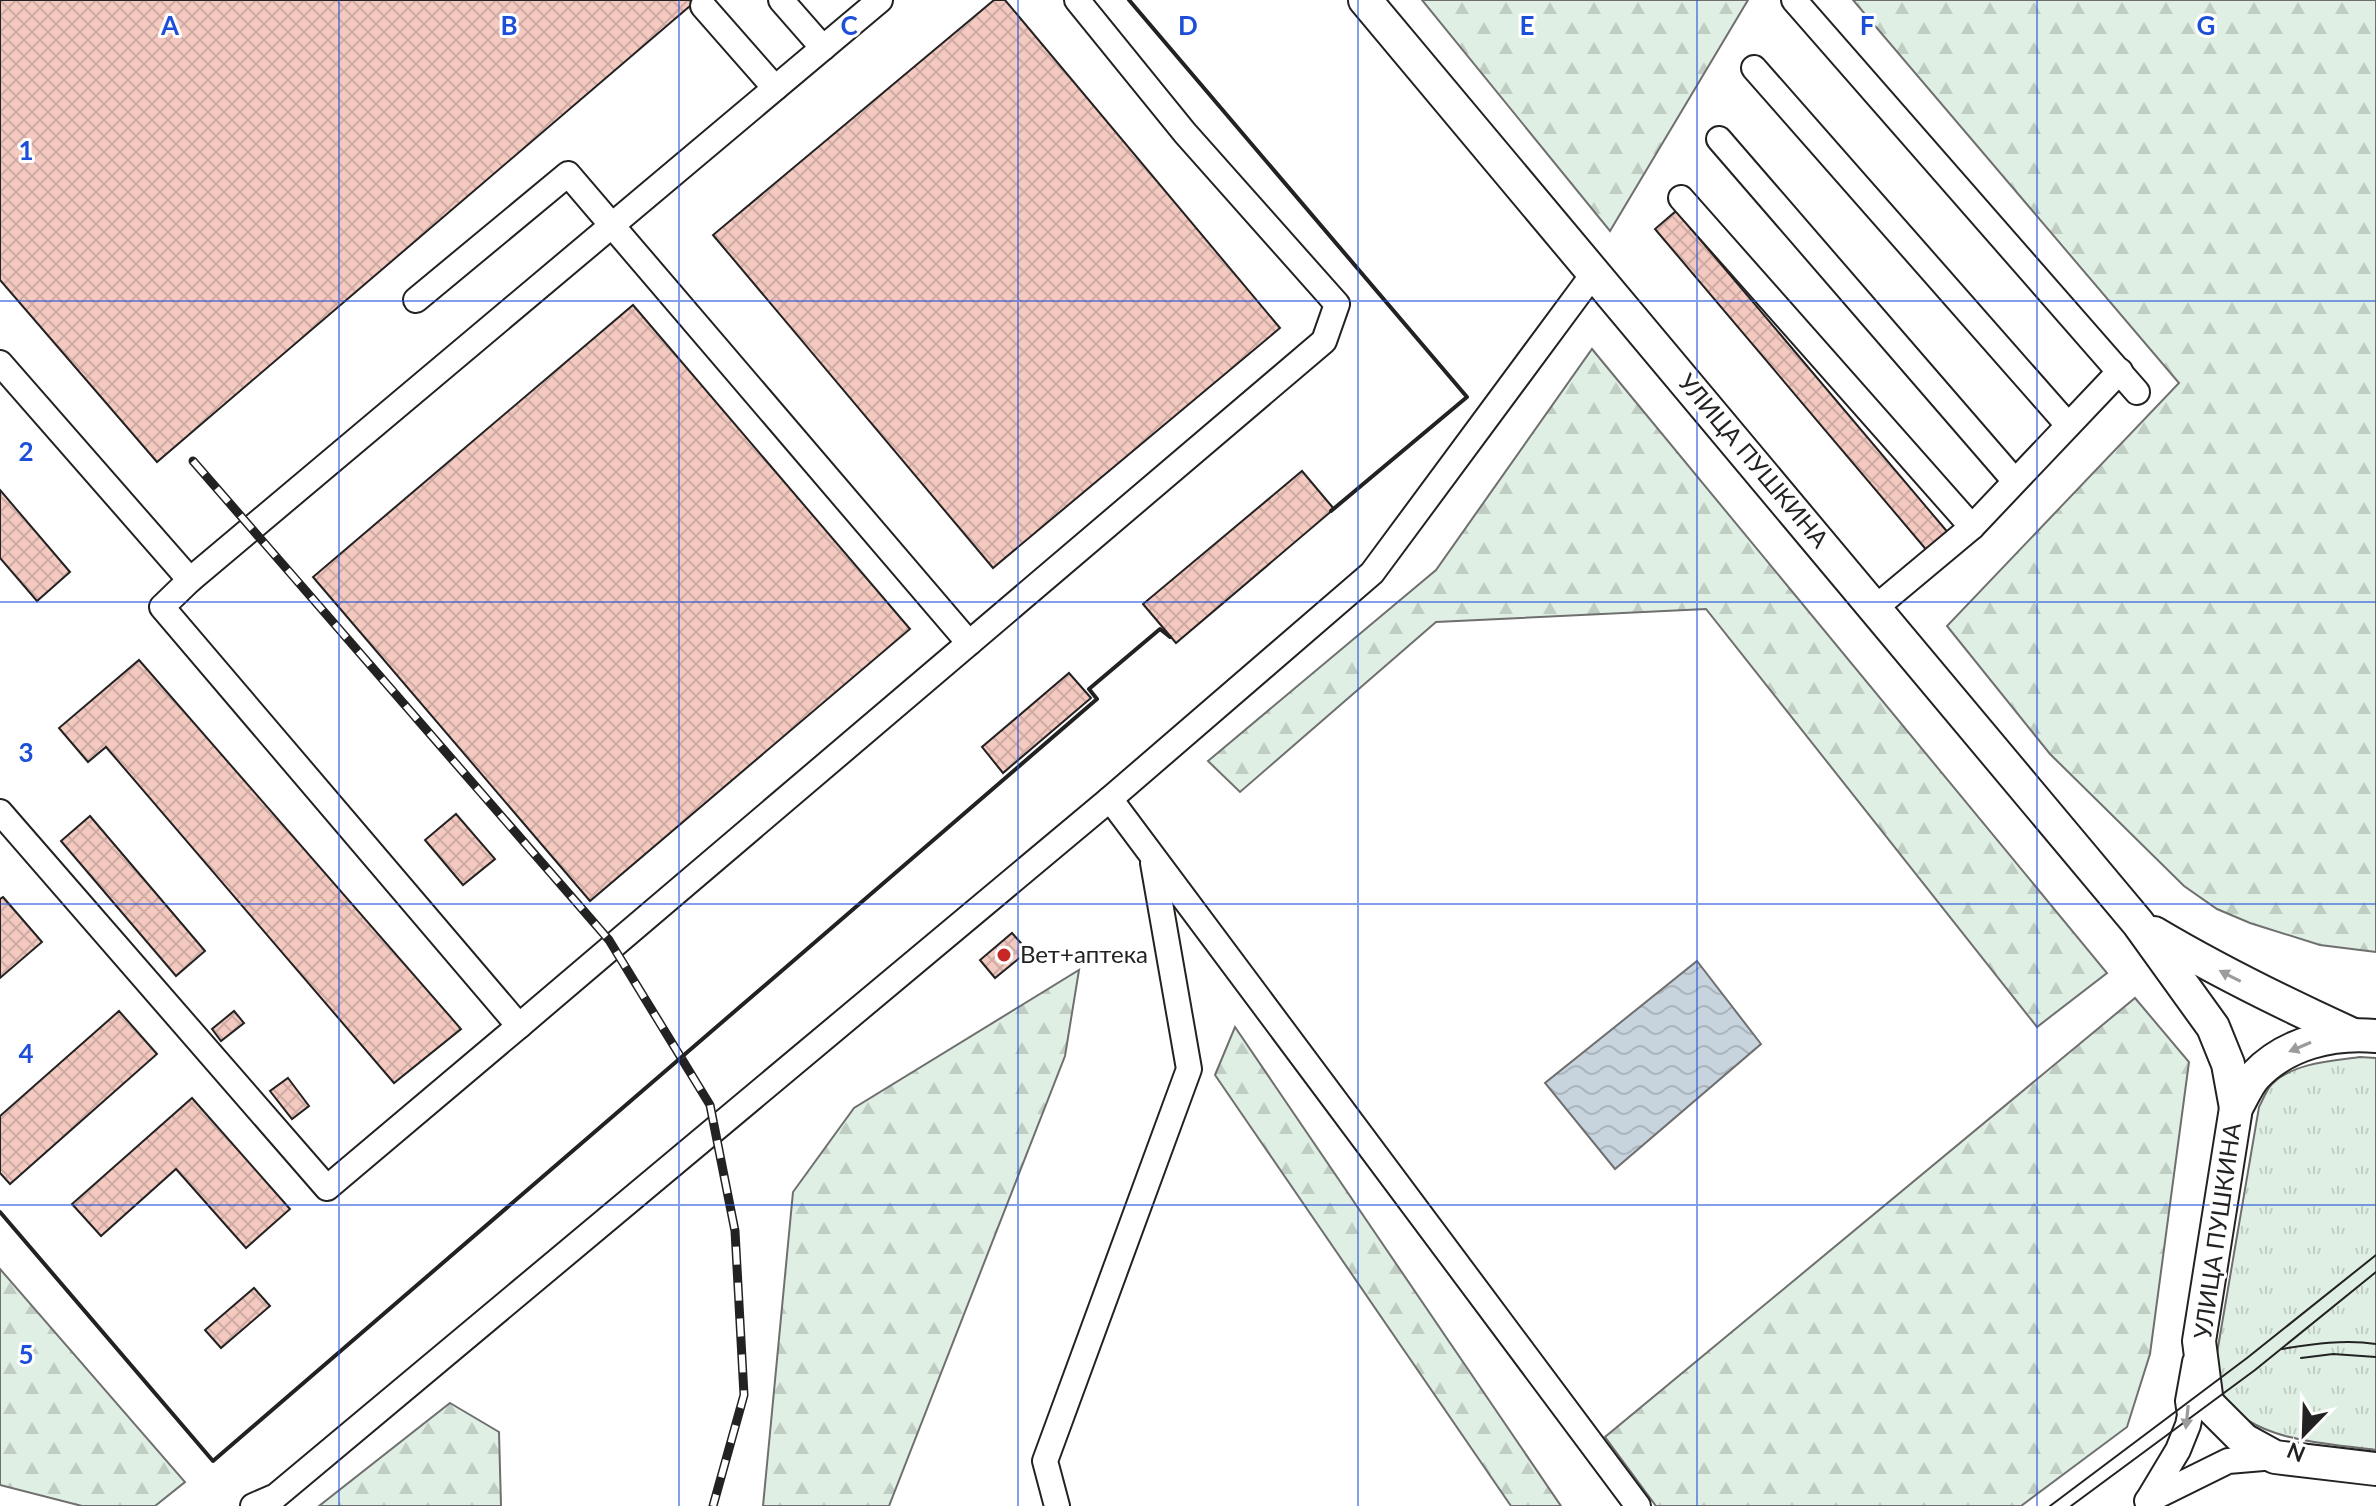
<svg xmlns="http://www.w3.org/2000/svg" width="2376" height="1506" font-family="Lato,sans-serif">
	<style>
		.grass { fill: url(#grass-tufts); stroke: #6f6f6f; stroke-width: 2 }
		.forest { fill: url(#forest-firs); stroke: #6f6f6f; stroke-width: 2 }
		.water { fill: url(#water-waves); stroke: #6f6f6f; stroke-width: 2 }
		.building { fill: url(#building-cross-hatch); stroke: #222; stroke-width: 2 }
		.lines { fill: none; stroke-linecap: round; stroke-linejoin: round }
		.minor-casing { stroke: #222; stroke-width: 28 }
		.major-casing { stroke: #222; stroke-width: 36 }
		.minor { stroke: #fff; stroke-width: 24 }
		.major { stroke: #fff; stroke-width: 32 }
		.tram { stroke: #222; stroke-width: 2 }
		.rail-casing { stroke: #222; stroke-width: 9 }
		.rail { stroke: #fff; stroke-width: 6; stroke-dasharray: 18; stroke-linecap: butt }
		.wall { stroke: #222; stroke-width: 4 }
		.oneway { fill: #9c9c9c }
		.grid { fill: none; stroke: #1d4ed8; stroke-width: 2; stroke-opacity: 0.55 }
		.poi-dot { fill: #c62828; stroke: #fff; stroke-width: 3 }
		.labels { text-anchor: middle; stroke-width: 6; stroke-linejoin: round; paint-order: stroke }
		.street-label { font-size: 24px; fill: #222; stroke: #fff }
		.poi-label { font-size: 24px; fill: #222; stroke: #fff; text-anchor: start }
		.grid-label { font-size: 26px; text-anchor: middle; font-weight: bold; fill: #1d4ed8; stroke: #fff; stroke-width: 6; stroke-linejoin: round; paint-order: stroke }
	</style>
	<defs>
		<pattern id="grass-tufts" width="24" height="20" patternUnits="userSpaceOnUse" patternTransform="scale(2)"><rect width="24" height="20" fill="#e0efe3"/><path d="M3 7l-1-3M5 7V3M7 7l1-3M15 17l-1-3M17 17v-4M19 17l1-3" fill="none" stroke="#c0cdc2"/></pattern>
		<pattern id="forest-firs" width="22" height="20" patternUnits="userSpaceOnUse" patternTransform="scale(2)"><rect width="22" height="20" fill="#e0efe3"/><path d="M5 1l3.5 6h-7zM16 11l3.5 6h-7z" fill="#c0cdc2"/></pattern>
		<pattern id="water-waves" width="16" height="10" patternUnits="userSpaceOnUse" patternTransform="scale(2)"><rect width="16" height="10" fill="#c7d3dd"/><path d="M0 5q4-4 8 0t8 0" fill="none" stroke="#abb5bd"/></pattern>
		<pattern id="building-cross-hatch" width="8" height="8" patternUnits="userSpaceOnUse" patternTransform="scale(2)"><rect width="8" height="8" fill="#f3c9c0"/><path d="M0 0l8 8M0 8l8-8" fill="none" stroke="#d0aca5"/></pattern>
	</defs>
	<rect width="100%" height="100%" fill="#fff"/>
	<!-- grass -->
	<path class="grass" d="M2360,1057L2376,1058V1450C2328,1443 2243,1442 2221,1390C2218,1381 2217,1369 2216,1359L2259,1107C2263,1100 2266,1090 2272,1084C2293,1063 2331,1061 2360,1057Z"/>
	<!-- forest -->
	<g class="forest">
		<polygon points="1422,0 1748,0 1610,231"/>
		<polygon points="1853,0 2376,0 2376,952 2320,945 2250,923 2217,909 2184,886 2050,754 1947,626 2179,383"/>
		<polygon points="1592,349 2107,973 2037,1027 1706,609 1436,622 1240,792 1208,761 1436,570"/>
		<polygon points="1079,970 1065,1056 889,1506 763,1506 793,1192 854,1108"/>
		<polygon points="2135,998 2189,1062 2150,1354 2127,1427 2021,1506 1656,1506 1605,1437"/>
		<polygon points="1235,1027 1561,1506 1511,1506 1215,1075"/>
		<polygon points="0,1269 185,1482 155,1506 82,1506 0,1485"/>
		<polygon points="450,1403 499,1432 501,1506 319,1506"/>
	</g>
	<!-- water -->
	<polygon class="water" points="1697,961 1761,1044 1615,1169 1545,1083"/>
	<!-- building -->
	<g class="building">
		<polygon points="0,0 697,0 157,462 0,280"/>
		<polygon points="994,0 1005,0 1280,328 993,568 713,235"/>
		<polygon points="1676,211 1950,535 1929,553 1655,229"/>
		<polygon points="633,305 910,629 590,901 313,577"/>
		<polygon points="1302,471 1334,509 1176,643 1143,604"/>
		<polygon points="0,490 70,572 37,601 0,558"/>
		<polygon points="139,660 461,1029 394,1083 106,747 88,762 59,728"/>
		<polygon points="1069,673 1091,698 1003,773 982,747"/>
		<polygon points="456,814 495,859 463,885 425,840"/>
		<polygon points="90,816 205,951 176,976 61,841"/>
		<polygon points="3,897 42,942 0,978 0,899"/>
		<polygon points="1012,933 1028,951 995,978 980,960"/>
		<polygon points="119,1011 157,1054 10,1184 0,1173 0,1116"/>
		<polygon points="234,1011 244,1023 221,1041 212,1029"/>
		<polygon points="288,1078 309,1106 292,1119 270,1091"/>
		<polygon points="192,1098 290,1209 246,1248 176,1169 101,1236 72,1204"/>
		<polygon points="254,1288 270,1306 221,1348 205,1330"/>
	</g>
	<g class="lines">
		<!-- minor casing -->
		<g class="minor-casing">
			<g id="minor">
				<polyline points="781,0 823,48"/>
				<polyline points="880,0 190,580 162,607 519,1026 1324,341 1337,304 1185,133 1077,0"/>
				<polyline points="1794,0 2137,392"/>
				<polyline points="703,6 775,88"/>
				<polyline points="1754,68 2068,425"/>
				<polyline points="1719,139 2014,480"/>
				<polyline points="1681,198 1972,527"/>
				<polyline points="416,300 568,174 969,643"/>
				<polyline points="0,363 190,580"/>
				<polyline points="1875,608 1972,527 2120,371"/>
				<polyline points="1110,799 1638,1506"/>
				<polyline points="0,812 327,1188 519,1026"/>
				<polyline points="2148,1500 2178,1450 2188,1425 2190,1415 2188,1401 2195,1362"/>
				<polyline points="2147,1501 2228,1461 2275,1457"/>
				<polyline points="253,1506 276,1496 1110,799 1372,573 1594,273"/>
				<polyline points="1057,1506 1045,1461 1189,1069 1153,863"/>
			</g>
		</g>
		<!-- major casing -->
		<g class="major-casing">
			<g id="major">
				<polyline points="1365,0 2138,923 2213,1027 2228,1064 2236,1108"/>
				<path d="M2154,933C2218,971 2283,1003 2351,1034"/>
				<path d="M2376,1036C2333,1032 2286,1043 2255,1076C2247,1085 2242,1098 2236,1108L2199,1341L2207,1403L2244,1440L2275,1457L2376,1469"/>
			</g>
		</g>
		<!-- minor -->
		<use href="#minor" class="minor"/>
		<!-- major -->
		<use href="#major" class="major"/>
		<!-- tram -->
		<g class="tram">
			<path d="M2282,1349C2313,1344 2345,1339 2376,1344"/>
			<polyline points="2301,1358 2333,1354 2376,1357"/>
			<polyline points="2050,1506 2247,1358 2376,1255"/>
			<polyline points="2071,1506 2255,1370 2376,1272"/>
		</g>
		<!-- rail casing -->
		<g class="rail-casing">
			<polyline id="rail" points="193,461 609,940 710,1105 735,1231 744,1395 713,1506"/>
		</g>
		<!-- rail -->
		<use href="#rail" class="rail"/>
		<!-- wall -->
		<g class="wall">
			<polyline points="1129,0 1467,397 1331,511"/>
			<polyline points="0,1212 213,1461 1097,699 1089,689 1160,629 1170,637"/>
		</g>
	</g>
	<!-- one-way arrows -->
	<defs><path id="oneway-solid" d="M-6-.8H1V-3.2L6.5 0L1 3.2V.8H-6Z" transform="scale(2)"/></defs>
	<g class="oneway">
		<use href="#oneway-solid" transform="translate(2230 976) rotate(-153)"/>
		<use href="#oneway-solid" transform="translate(2300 1047) rotate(157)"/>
		<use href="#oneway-solid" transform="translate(2187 1417) rotate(96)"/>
	</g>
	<!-- grid -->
	<path class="grid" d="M339,0V1506M679,0V1506M1018,0V1506M1358,0V1506M1697,0V1506M2037,0V1506M0,301H2376M0,602H2376M0,904H2376M0,1205H2376"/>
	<!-- markers -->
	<circle class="poi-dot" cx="1004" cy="955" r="8"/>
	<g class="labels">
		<!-- street labels -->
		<g class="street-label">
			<text transform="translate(1753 461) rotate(50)" y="8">УЛИЦА ПУШКИНА</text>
			<text transform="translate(2218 1231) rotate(-82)" y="8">УЛИЦА ПУШКИНА</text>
		</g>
		<!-- poi labels -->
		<g class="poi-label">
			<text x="1020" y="963">Вет+аптека</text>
		</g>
	</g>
	<g class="grid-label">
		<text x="170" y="35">A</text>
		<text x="509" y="35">B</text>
		<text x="849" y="35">C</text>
		<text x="1188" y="35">D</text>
		<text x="1527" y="35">E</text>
		<text x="1867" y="35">F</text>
		<text x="2206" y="35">G</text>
		<text x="26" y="160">1</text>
		<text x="26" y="461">2</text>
		<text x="26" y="762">3</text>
		<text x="26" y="1063">4</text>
		<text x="26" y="1364">5</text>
	</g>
	<!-- north arrow -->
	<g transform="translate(2304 1434) rotate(203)" stroke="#ffffff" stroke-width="6" paint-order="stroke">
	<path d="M0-6L14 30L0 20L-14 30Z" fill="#222222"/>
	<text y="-12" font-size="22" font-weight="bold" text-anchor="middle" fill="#222222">N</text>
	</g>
</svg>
